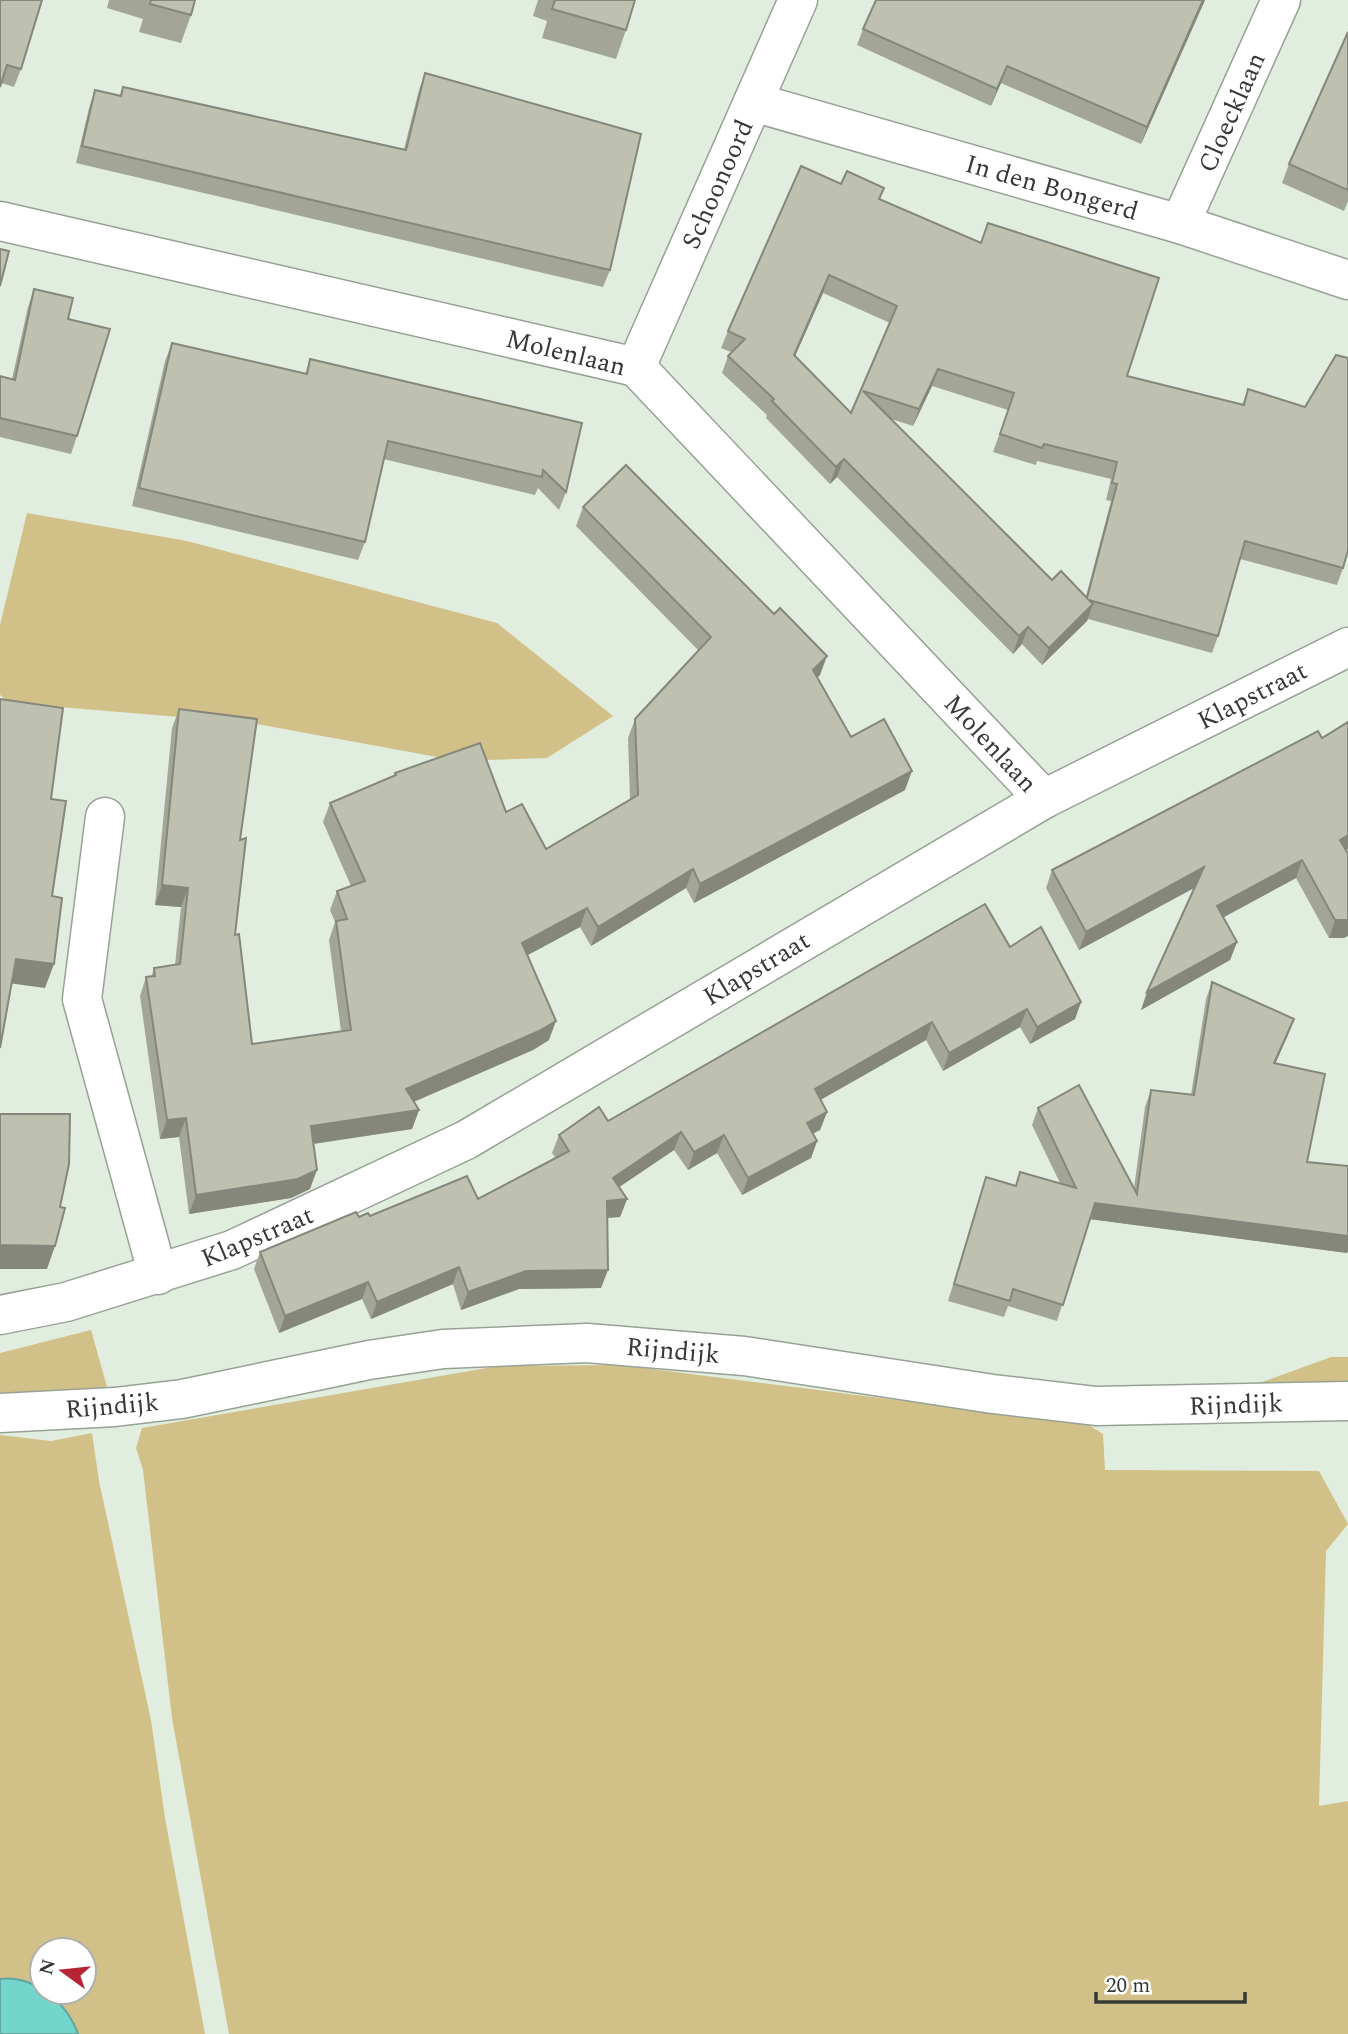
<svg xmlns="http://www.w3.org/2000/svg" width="1348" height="2034" font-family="Spectral,serif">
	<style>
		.green { fill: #d2c089 }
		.water { fill: #73d6cd; stroke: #60a79f; stroke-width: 2 }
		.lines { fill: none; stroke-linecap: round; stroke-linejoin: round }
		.minor-casing { stroke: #96a294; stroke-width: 41 }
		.tertiary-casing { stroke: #96a294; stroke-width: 41 }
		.minor { stroke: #fff; stroke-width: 38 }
		.tertiary { stroke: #fff; stroke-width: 38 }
		.wall { fill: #a3a697; fill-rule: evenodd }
		.shaded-wall { fill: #85877b }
		.building { fill: #bec1b0; stroke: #85877b; stroke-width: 2; fill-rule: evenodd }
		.labels { text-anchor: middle; stroke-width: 5; stroke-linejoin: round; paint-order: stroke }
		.street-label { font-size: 26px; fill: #353a34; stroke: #fff }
	</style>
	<rect width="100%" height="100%" fill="#e1eedf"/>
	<!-- green -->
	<g class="green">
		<polygon points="27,513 187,541 497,623 613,716 547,758 459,761 251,723 11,703 0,695 0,625"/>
		<polygon points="91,1330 109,1394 0,1402 0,1353"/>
		<polygon points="1331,1357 1348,1357 1348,1390 1254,1385"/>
		<polygon points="620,1365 1087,1424 1103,1434 1105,1470 1319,1471 1348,1524 1326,1551 1319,1806 1348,1801 1348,2034 229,2034 172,1718 143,1470 136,1448 142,1428 498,1366"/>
		<polygon points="92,1433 99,1481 151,1720 165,1818 205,2034 78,2034 75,2026 47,1992 84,1992 84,1950 42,1950 42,1990 7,1979 0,1979 0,1435 51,1441"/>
	</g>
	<!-- water -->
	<path class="water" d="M0,1979C35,1975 67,2003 78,2034H0Z"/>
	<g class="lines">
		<!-- minor casing -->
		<g class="minor-casing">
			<g id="minor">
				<polyline points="753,102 1180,224 1348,280"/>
				<polyline points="0,221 636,367 1044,799"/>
				<polyline points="1180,224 1281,0"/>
				<polyline points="636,367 798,0"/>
				<polyline points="105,817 82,999 158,1275"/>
				<polyline points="0,1315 66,1302 232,1250 466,1140 1044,799 1348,647"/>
			</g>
		</g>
		<!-- tertiary casing -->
		<g class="tertiary-casing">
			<polyline id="tertiary" points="0,1413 115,1407 182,1399 369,1360 443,1349 587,1343 744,1356 993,1394 1096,1406 1348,1401"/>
		</g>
		<!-- minor -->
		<use href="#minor" class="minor"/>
		<!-- tertiary -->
		<use href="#tertiary" class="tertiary"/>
	</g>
	<!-- wall -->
	<g class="wall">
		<polygon points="0,0 21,69 14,87 1,83"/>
		<polygon points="109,0 195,0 191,15 181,43 139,32 143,19 107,8"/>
		<polygon points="538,0 635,0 626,30 616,59 542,38 547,21 533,16"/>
		<polygon points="1205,0 1141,144 1001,83 991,106 857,45 863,29"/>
		<polygon points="1348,32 1348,201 1344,211 1282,183 1289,164"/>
		<polygon points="425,73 610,270 603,287 76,163 89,108 95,90 120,95 123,87 404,149 419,90"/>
		<path d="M841,184L880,199L1127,376L1242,405L1248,389L1343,568L1337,585L1240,559L1218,636L1212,653L1088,619L1087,621L1042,665L1022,644L1013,654L837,477L830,484L766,418L767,415L722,373L728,356L731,352L721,348L728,331ZM823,293L890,323L851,413L795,356ZM932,386L1008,410L993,452L1036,465L1037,461L1111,479L1106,500L1111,501L1086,596L1052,580L891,419L913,426Z"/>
		<polygon points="34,289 68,319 77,436 71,454 0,437 0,376 12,379 28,307"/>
		<polygon points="172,343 305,374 310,359 582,423 566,492 559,510 538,488 535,495 383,459 365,542 358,560 132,506 165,361"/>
		<polygon points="583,507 820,675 817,677 851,737 905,790 694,903 686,888 591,946 580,927 527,955 549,1040 533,1050 414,1102 419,1110 412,1129 314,1144 310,1189 291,1198 189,1214 179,1137 160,1139 140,996 146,977 151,977 154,968 175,965 181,907 155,905 172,728 179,709 240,840 235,935 252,1044 341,1031 329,940 335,922 330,910 337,891 351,886 323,822 330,803 394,776 395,773 506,812 546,849 630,799 628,738 635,719 699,651 576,526"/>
		<polygon points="1348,722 1348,849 1346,850 1344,938 1329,938 1296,878 1224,917 1237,942 1230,960 1141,1010 1195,887 1079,950 1046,888 1052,870 1322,738"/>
		<polygon points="1010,947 1081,1002 1075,1019 1030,1044 1020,1027 943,1071 926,1040 820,1100 827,1112 820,1130 813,1133 817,1141 811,1158 742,1195 717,1153 688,1170 674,1150 619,1187 627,1199 620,1217 607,1218 601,1288 519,1289 461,1310 453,1284 371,1319 362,1299 279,1333 254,1269 260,1252 359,1217 370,1216 478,1199 556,1158 552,1153 559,1135 608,1121"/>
		<polygon points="1212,982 1294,1019 1275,1064 1307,1162 1348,1166 1348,1250 1347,1253 1090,1219 1057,1321 1008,1306 1004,1317 948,1301 986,1177 1015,1186 1060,1183 1032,1125 1038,1108 1134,1188 1145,1107 1151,1090 1191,1095 1206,999"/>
	</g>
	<!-- shaded-wall -->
	<g class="shaded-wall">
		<polygon points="1203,0 1205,0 1141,144 1147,127"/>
		<polygon points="1007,66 1001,83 991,106 997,89"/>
		<polygon points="829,275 823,293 788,372 794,355"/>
		<polygon points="938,369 932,386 913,426 919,409"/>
		<polygon points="844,459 837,477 830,484 836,467"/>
		<polygon points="1093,604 1087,621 1042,665 1049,648"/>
		<polygon points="1028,627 1022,644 1013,654 1019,636"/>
		<polygon points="827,656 820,675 806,689 813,670"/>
		<polygon points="912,771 905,790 694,903 700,884"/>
		<polygon points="1348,835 1348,849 1334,858 1340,840"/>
		<polygon points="1302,860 1296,878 1211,924 1217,906"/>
		<polygon points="1204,867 1198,886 1079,950 1086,932"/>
		<polygon points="693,869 686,888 591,946 598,927"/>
		<polygon points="162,885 188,888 181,907 155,905"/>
		<polygon points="587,908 580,927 515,962 522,943"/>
		<polygon points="1335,920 1348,920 1348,936 1344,938 1329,938"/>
		<polygon points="1237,942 1230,960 1141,1010 1147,992"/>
		<polygon points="16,959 54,964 45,988 8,983"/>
		<polygon points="1081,1002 1075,1019 1030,1044 1037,1027"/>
		<polygon points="1027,1009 1020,1027 943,1071 949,1053"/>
		<polygon points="1294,1019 1288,1035 1268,1080 1274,1063"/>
		<polygon points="556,1021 549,1040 533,1050 399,1108 406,1089"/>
		<polygon points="932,1022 926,1040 808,1107 815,1089"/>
		<polygon points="419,1110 412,1129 304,1145 311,1126"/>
		<polygon points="827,1112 820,1130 801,1140 807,1123"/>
		<polygon points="186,1118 179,1137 160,1139 167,1120"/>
		<polygon points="681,1132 674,1150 606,1196 613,1178"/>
		<polygon points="724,1135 717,1153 688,1170 694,1152"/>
		<polygon points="817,1141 811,1158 742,1195 748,1178"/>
		<polygon points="317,1170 310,1189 291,1198 189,1214 196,1195"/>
		<polygon points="627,1199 620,1217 601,1218 607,1201"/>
		<polygon points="1095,1203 1348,1236 1348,1250 1347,1253 1089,1219"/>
		<polygon points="0,1245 55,1246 47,1269 0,1269"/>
		<polygon points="459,1267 453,1284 371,1319 377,1302"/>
		<polygon points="608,1270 601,1288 519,1289 461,1310 468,1292 526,1271"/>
		<polygon points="368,1282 362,1299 279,1333 285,1316"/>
	</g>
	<!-- building -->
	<g class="building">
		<polygon points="0,0 42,0 21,69 7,65 0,87"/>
		<polygon points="151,0 195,0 191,15 150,4"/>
		<polygon points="555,0 635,0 626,30 552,9"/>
		<polygon points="876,0 1203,0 1147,127 1007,66 997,89 863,29"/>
		<polygon points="1348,32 1348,190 1289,164"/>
		<polygon points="425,73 641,134 610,270 82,146 95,90 121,96 123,87 406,150"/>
		<path d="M801,166L841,184L847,171L884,188L879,199L981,243L988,223L1159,278L1127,376L1244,405L1248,389L1305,407L1336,355L1348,358V550L1343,568L1245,541L1218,636L1089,600L1093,604L1049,648L1028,627L1019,636L844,459L836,467L772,401L774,399L728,356L745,339L728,331ZM829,275L897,306L851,413L794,355ZM938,369L1014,393L1000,434L1042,448L1044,444L1117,462L1112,483L1117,484L1087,598L1061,571L1052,580L863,391L919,409Z"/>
		<polygon points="0,249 9,251 0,286"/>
		<polygon points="34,289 73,298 68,319 110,329 77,436 0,418 0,376 15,380"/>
		<polygon points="172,343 307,374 310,359 582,423 566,492 543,470 542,477 388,441 365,542 139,488"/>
		<polygon points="626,465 774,614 780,608 827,656 813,670 851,737 884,719 912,771 700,884 693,869 598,927 587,908 522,943 556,1021 539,1031 406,1089 419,1110 311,1126 317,1170 298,1179 196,1195 186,1118 167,1120 146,977 155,976 154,968 180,964 188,888 162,885 179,709 257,719 240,840 246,838 235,935 239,934 252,1044 351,1030 336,921 347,919 337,891 365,881 330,803 396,775 395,773 480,743 506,812 522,804 546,849 638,795 635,719 711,637 583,507"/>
		<polygon points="0,699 63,708 51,799 66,801 52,896 62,898 54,964 16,959 0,1048"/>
		<polygon points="1348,722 1348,835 1340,840 1348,854 1348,920 1335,920 1302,860 1217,906 1237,942 1147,992 1204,867 1086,932 1052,870 1318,731 1322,738"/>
		<polygon points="985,904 1010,947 1041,927 1081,1002 1037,1027 1027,1009 949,1053 932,1022 815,1089 827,1112 807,1123 817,1141 748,1178 724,1135 694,1152 681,1132 613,1178 627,1199 607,1201 608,1270 526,1271 468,1292 459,1267 377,1302 368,1282 285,1316 260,1252 356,1212 359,1217 368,1213 370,1216 467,1176 478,1199 569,1151 559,1135 599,1107 608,1121"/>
		<polygon points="1212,982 1294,1019 1274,1063 1325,1074 1307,1162 1348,1166 1348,1236 1095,1203 1063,1305 1013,1289 1010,1301 954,1284 986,1177 1016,1186 1020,1172 1076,1188 1038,1108 1079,1085 1137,1194 1151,1090 1194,1095"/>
		<polygon points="0,1114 70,1114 69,1164 60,1207 65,1208 55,1246 0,1245"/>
	</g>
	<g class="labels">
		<!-- street labels -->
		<g class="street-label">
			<text transform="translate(1231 112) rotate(-66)" y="9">Cloecklaan</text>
			<text transform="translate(717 184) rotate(-66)" y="9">Schoonoord</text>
			<text transform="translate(1052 187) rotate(16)" y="9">In den Bongerd</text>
			<text transform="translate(566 352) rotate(14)" y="9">Molenlaan</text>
			<text transform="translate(1252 695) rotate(-27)" y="9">Klapstraat</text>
			<text transform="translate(991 743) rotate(47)" y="9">Molenlaan</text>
			<text transform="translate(756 968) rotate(-31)" y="9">Klapstraat</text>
			<text transform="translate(257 1236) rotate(-23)" y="9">Klapstraat</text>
			<text transform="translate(673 1350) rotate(5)" y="9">Rijndijk</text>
			<text transform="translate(1236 1404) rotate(-2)" y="9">Rijndijk</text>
			<text transform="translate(112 1405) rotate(-5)" y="9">Rijndijk</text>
		</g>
	</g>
	<!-- north arrow -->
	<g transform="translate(63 1971) rotate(285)"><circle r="33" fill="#ffffff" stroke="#aeb0ae" stroke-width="2"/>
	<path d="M0-5L12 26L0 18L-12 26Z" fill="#b62436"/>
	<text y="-10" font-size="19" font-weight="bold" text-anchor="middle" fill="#353a34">N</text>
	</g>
	<!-- scale -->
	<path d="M1096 1992v10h149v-10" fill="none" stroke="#353a34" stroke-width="3.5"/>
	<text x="1106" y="1992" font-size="21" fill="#353a34" stroke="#ffffff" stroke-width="5" paint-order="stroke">20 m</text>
</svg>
